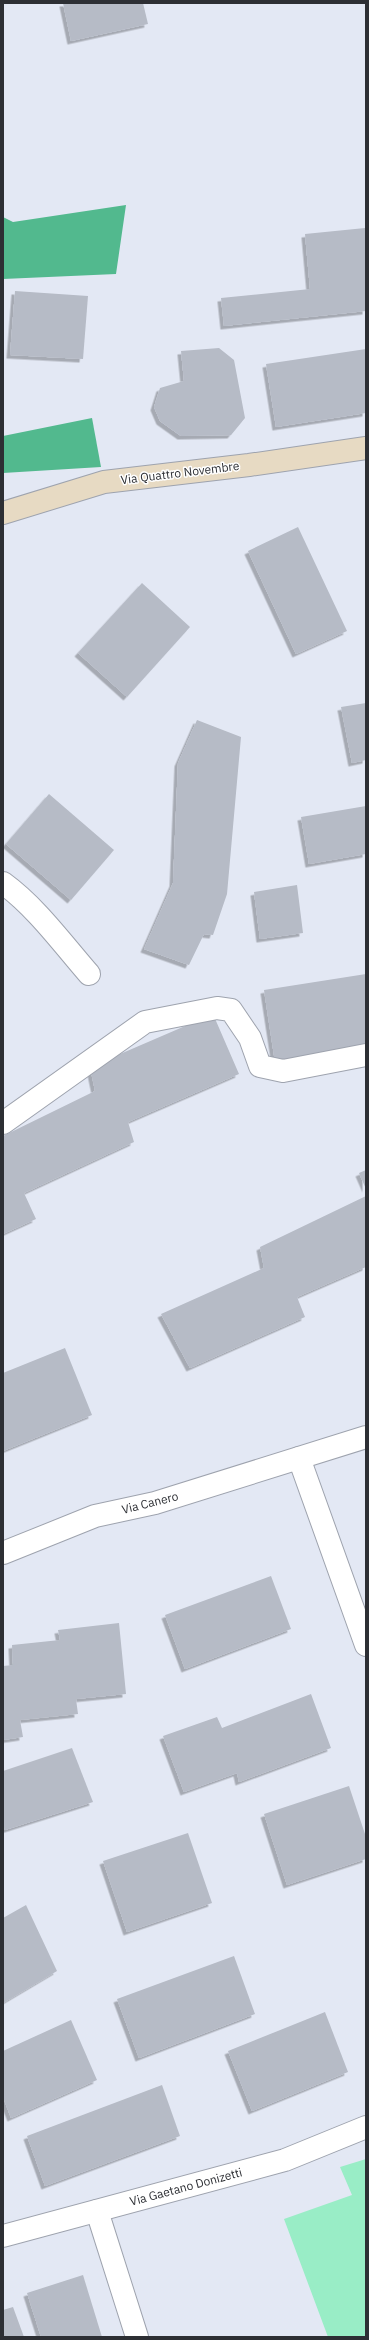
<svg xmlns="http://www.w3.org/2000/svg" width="369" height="2340" font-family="'IBM Plex Sans',sans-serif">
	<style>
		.green { fill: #99edc6 }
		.forest { fill: #52b98e }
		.building { fill: #b6bbc6; filter: url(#shadow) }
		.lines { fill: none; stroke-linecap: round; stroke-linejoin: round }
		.street-casing { stroke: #9ea3ae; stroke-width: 24 }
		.secondary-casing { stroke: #9ea3ae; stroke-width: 24 }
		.street { stroke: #fff; stroke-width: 22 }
		.secondary { stroke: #e7dac3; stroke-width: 22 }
		.labels { text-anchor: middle; stroke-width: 3; stroke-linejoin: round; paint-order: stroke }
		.street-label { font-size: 12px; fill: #2d2f34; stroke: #fff }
	</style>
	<defs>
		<filter id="shadow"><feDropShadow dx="-3.5" dy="3.5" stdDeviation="0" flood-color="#0004"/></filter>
	</defs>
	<rect width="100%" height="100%" fill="#e3e8f4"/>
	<!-- green -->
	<polygon class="green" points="366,2159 366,2337 328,2337 284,2219 352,2195 340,2167"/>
	<!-- forest -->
	<g class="forest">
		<polygon points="126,205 116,274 3,279 3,217 13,222"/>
		<polygon points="92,418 101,467 3,473 3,436"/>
	</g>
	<!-- building -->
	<g class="building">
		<polygon points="63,3 143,3 148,24 71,41"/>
		<polygon points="365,228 366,311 224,326 221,298 310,289 305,234"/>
		<polygon points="15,291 88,296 83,359 10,355"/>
		<polygon points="219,348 234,360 245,418 231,435 181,436 160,421 154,407 160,388 184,381 181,351"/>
		<polygon points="366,349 366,413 276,427 266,364"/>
		<polygon points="298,527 347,631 296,654 248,551"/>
		<polygon points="142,583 190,627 127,697 78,653"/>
		<polygon points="366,703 366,760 352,763 341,707"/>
		<polygon points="197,720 241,737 227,894 213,935 204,934 189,965 144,949 173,883 178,763"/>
		<polygon points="49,794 114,850 71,900 6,844"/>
		<polygon points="366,806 366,854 309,864 301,817"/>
		<polygon points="297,885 303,933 260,939 254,892"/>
		<polygon points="366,974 366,1048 275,1062 264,990"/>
		<polygon points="213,1014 239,1074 128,1122 134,1142 24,1193 36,1219 3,1234 3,1136 95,1091 90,1067"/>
		<polygon points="366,1170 366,1189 359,1173"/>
		<polygon points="366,1196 366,1267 297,1297 305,1317 190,1368 161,1314 264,1268 260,1247"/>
		<polygon points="65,1348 92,1415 3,1451 3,1373"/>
		<polygon points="271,1576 291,1629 185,1669 165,1615"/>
		<polygon points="119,1623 126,1694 76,1699 78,1714 20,1720 23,1737 3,1740 3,1666 13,1665 12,1645 60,1640 58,1630"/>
		<polygon points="311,1694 331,1748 239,1782 237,1773 184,1792 163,1736 217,1717 222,1728"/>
		<polygon points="72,1748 93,1802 5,1830 3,1824 3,1771"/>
		<polygon points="349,1786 366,1837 366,1859 287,1885 264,1814"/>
		<polygon points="188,1833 212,1903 127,1932 103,1861"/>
		<polygon points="26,1905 57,1971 3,2003 3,1918"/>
		<polygon points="234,1956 255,2014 139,2058 117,1999"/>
		<polygon points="325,2012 348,2072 252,2111 228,2051"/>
		<polygon points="71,2020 97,2080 11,2118 3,2097 3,2051"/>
		<polygon points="162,2085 180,2136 45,2186 27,2136"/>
		<polygon points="83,2275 102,2337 41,2337 27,2293"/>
		<polygon points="13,2307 24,2337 3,2337 3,2310"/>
	</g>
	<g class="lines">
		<!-- street casing -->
		<g class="street-casing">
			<g id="street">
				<path d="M3,883C36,907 62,943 89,974"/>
				<polyline points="3,1123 145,1022 217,1008 231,1010 250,1038 260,1066 283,1071 366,1055"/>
				<polyline points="299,1458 366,1645"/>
				<polyline points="3,1553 95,1516 155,1503 366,1437"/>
				<polyline points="97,2211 137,2337"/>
				<polyline points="3,2236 285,2160 366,2127"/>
			</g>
		</g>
		<!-- secondary casing -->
		<g class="secondary-casing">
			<polyline id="secondary" points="3,513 104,482 249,465 366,448"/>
		</g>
		<!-- street -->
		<use href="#street" class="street"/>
		<!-- secondary -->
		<use href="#secondary" class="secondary"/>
	</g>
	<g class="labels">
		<!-- street labels -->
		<g class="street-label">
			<text transform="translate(180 473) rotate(-7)" y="4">Via Quattro Novembre</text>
			<text transform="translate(150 1503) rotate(-14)" y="4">Via Canero</text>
			<text transform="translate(186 2187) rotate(-15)" y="4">Via Gaetano Donizetti</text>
		</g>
	</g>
	<!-- border -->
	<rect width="369" height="2340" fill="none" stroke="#2d2f34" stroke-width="8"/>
</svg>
